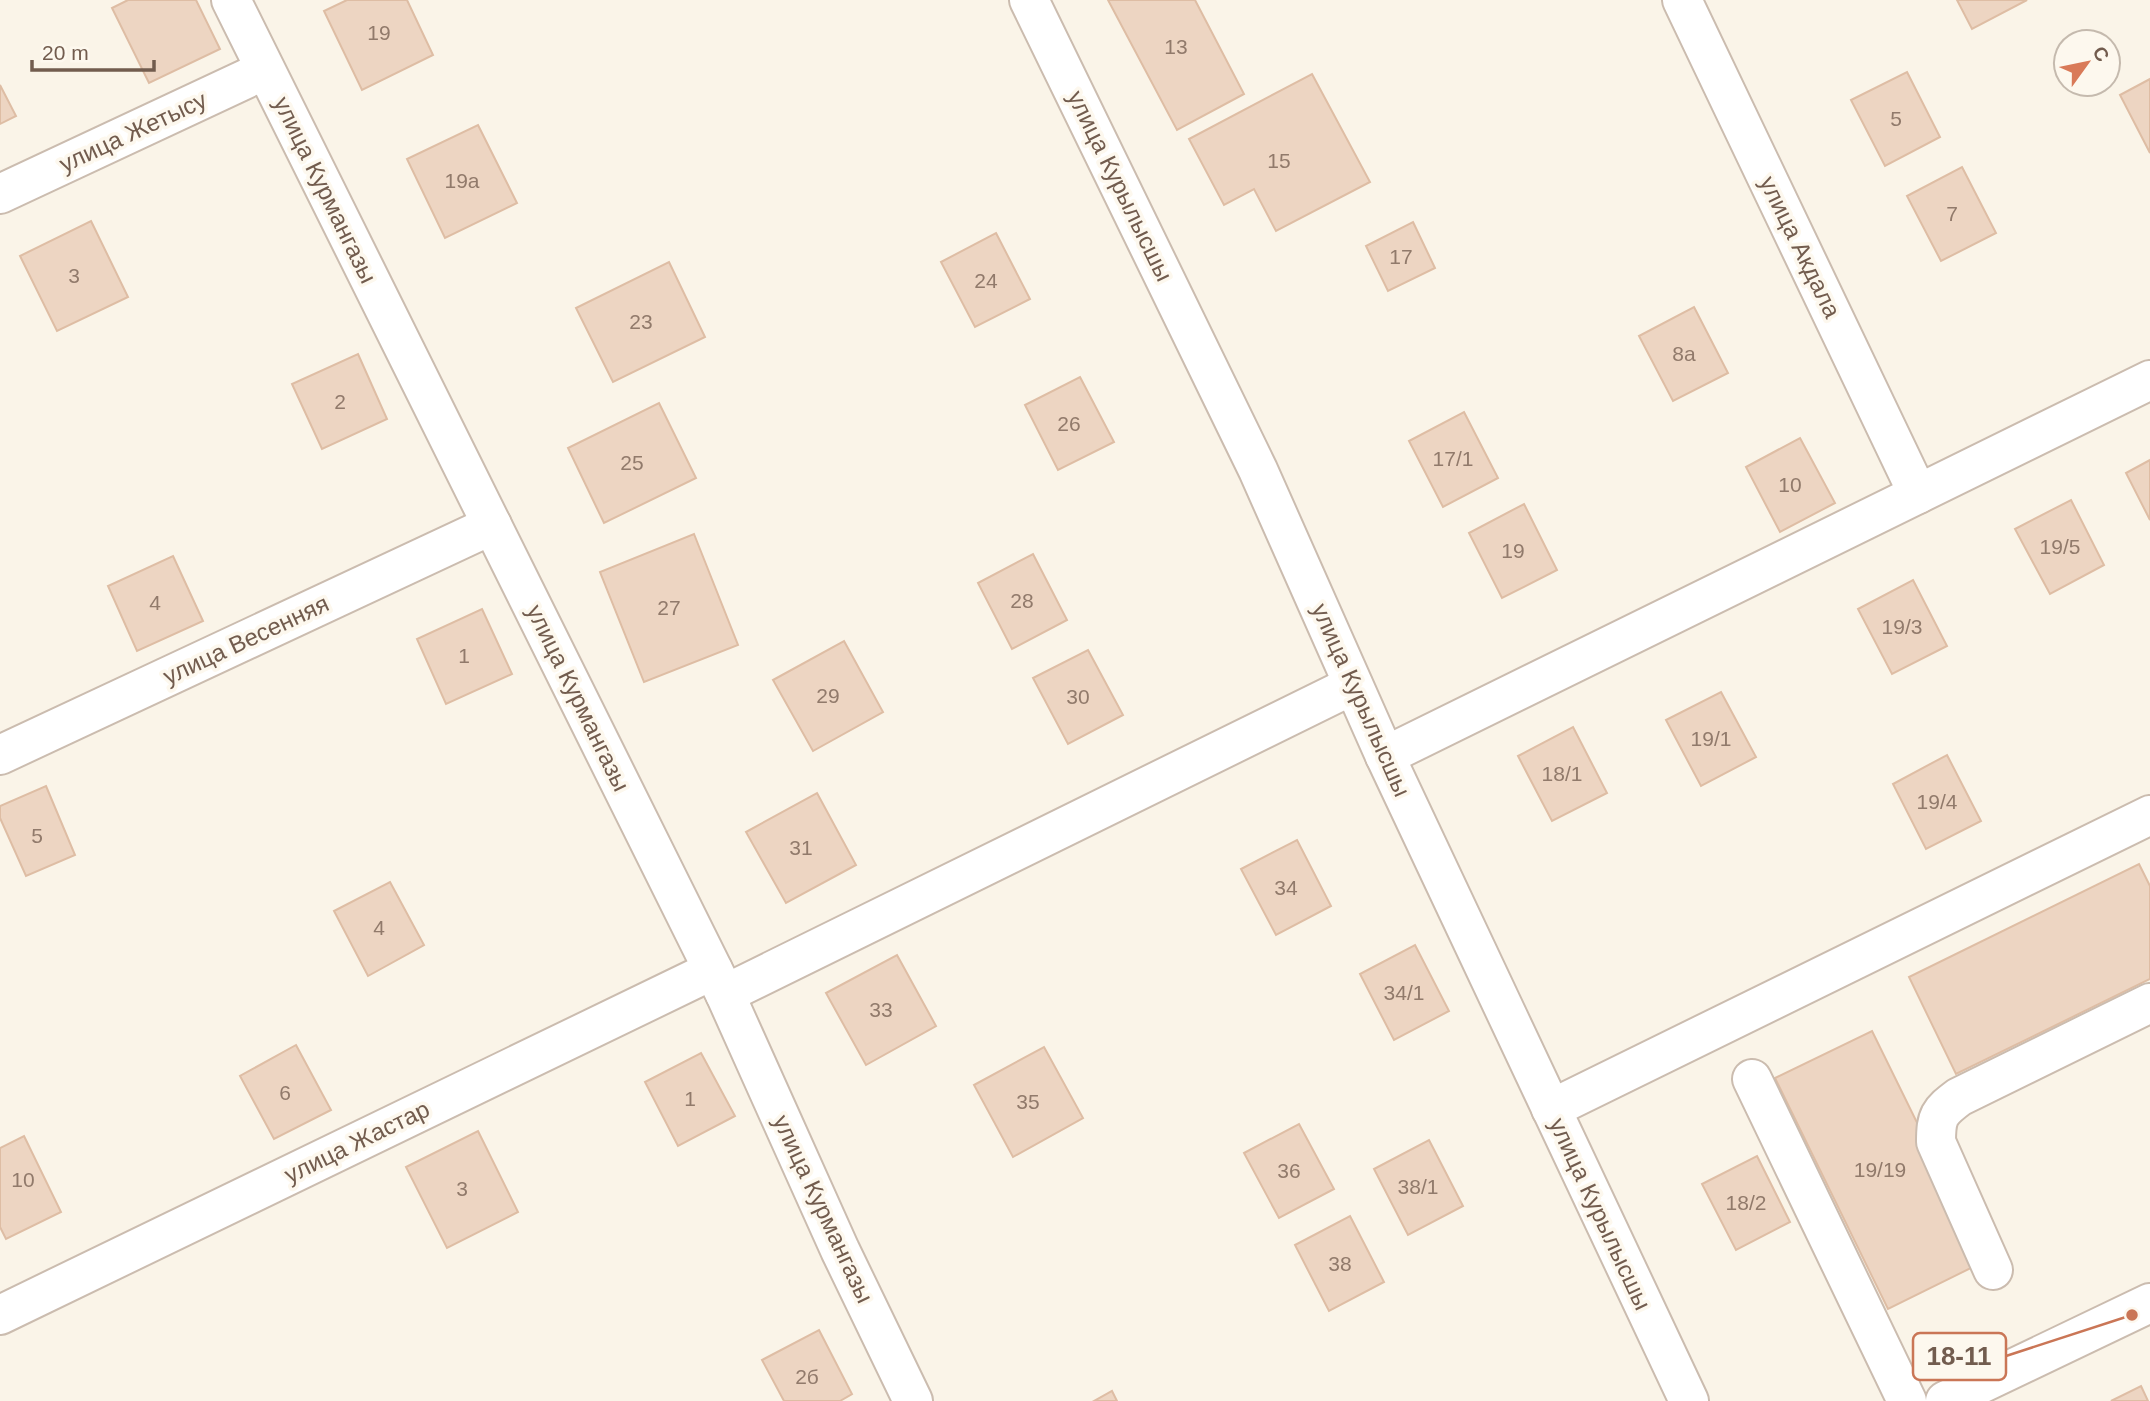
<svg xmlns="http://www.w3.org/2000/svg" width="2150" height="1401" font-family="Helvetica,sans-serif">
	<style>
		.building { fill: #edd5c2; stroke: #debda4; stroke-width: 2 }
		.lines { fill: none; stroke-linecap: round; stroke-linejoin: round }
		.minor-casing { stroke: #cbbcaf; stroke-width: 42 }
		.minor { stroke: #fff; stroke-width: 38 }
		.labels { text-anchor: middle; stroke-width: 7; stroke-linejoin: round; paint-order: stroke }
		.number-label { font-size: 21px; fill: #917a6b }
		.street-label { font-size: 24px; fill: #725c4e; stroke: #fdf8ee }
		.leader { fill: none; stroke: #ca7656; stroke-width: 2.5 }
		.callout-dot { fill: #ca7656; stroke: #fdf8ee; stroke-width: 2.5 }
		.callout { fill: #fdf8ee; stroke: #ca7656; stroke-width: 2.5 }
		.callout-label { font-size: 26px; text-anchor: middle; font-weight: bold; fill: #725c4e }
	</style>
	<rect width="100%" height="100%" fill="#faf4e8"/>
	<!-- building -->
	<g class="building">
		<polygon points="128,0 196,0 220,49 149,83 112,8"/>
		<polygon points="347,0 407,0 433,55 362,90 324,11"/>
		<polygon points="1108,0 1195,0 1244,94 1177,130"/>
		<polygon points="1957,0 2027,0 1972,29"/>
		<polygon points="1907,72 1940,137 1885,166 1851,100"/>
		<polygon points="1312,74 1370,182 1276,231 1254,189 1224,205 1189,139"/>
		<polygon points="2150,79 2150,153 2120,95"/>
		<polygon points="0,85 16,116 0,124"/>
		<polygon points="478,125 517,203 445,238 407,159"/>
		<polygon points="1962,167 1996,233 1941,261 1907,196"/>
		<polygon points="91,221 128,297 57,331 20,256"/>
		<polygon points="1413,222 1435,268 1388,291 1366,246"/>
		<polygon points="996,233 1030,299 975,327 941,262"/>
		<polygon points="669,262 705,337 613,382 576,308"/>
		<polygon points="1694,307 1728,373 1673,401 1639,336"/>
		<polygon points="358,354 387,419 322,449 292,384"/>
		<polygon points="1080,377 1114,442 1058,470 1025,405"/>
		<polygon points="659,403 696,478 604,523 568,448"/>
		<polygon points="1464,412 1498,478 1443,507 1409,441"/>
		<polygon points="1800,438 1835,503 1780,532 1746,467"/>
		<polygon points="2150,460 2150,520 2126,473"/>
		<polygon points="2071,500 2104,565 2050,594 2015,529"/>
		<polygon points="1524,504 1557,570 1502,598 1469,533"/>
		<polygon points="694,534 738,645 644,682 600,572"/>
		<polygon points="1033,554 1067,620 1012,649 978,583"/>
		<polygon points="173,556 203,621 137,651 108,586"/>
		<polygon points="1913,580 1947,646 1892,674 1858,609"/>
		<polygon points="482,609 512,674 446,704 417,639"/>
		<polygon points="844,641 883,712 813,751 773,680"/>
		<polygon points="1088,650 1123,715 1068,744 1033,678"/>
		<polygon points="1721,692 1756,757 1701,786 1666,720"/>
		<polygon points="1573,727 1607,793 1552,821 1518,756"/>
		<polygon points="1947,755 1981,821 1926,849 1893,784"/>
		<polygon points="46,786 75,855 26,876 0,818 0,806"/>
		<polygon points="817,793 856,865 786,903 746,832"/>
		<polygon points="1297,840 1331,906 1276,935 1241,869"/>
		<polygon points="2139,864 2150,886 2150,979 1956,1074 1909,977"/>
		<polygon points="390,882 424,945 368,976 334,911"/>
		<polygon points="1415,945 1449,1011 1394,1040 1360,974"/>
		<polygon points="897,955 936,1026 866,1065 826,993"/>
		<polygon points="1872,1031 1985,1261 1888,1309 1775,1078"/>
		<polygon points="296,1045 331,1110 274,1139 240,1076"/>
		<polygon points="1044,1047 1083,1118 1013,1157 974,1085"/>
		<polygon points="701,1053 735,1116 678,1146 645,1082"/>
		<polygon points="1299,1124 1334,1189 1279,1218 1244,1153"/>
		<polygon points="478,1131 518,1212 447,1248 406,1167"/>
		<polygon points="24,1136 61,1212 6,1239 0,1227 0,1148"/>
		<polygon points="1429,1140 1463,1206 1408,1235 1374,1169"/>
		<polygon points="1757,1156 1790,1222 1736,1250 1702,1184"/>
		<polygon points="1350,1216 1384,1282 1329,1311 1295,1245"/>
		<polygon points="819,1330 852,1394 840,1401 784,1401 762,1360"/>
		<polygon points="2141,1386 2148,1401 2111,1401"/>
		<polygon points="1112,1391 1117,1401 1094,1401"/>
	</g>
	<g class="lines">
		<!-- minor casing -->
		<g class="minor-casing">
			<g id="minor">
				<polyline points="231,0 725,994 840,1250 913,1401"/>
				<polyline points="1029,0 1258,470 1385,756 1689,1401"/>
				<polyline points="1682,0 1918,494"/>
				<polyline points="0,194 265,70"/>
				<polyline points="0,755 492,525"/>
				<polyline points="1385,756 2150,380"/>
				<polyline points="725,994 1353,685"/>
				<polyline points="1752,1079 1907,1401"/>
				<polyline points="1551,1109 2150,815"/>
				<path d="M1993,1270L1936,1142C1936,1116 1939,1112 1959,1097L2150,1003"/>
				<polyline points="0,1315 713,970"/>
				<polyline points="1945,1401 2150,1303"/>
			</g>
		</g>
		<!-- minor -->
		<use href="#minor" class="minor"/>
	</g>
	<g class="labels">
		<!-- number labels -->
		<g class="number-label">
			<text x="379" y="40">19</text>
			<text x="1176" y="54">13</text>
			<text x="1896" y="126">5</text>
			<text x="1279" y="168">15</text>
			<text x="462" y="188">19а</text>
			<text x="1952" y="221">7</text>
			<text x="1401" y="264">17</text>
			<text x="74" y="283">3</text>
			<text x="986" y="288">24</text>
			<text x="641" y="329">23</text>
			<text x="1684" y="361">8а</text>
			<text x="340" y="409">2</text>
			<text x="1069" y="431">26</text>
			<text x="1453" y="466">17/1</text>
			<text x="632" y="470">25</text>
			<text x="1790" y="492">10</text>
			<text x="2060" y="554">19/5</text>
			<text x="1513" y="558">19</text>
			<text x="1022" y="608">28</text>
			<text x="155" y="610">4</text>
			<text x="669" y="615">27</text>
			<text x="1902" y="634">19/3</text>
			<text x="464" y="663">1</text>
			<text x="828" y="703">29</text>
			<text x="1078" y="704">30</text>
			<text x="1711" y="746">19/1</text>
			<text x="1562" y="781">18/1</text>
			<text x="1937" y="809">19/4</text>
			<text x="37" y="843">5</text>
			<text x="801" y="855">31</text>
			<text x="1286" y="895">34</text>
			<text x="379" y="935">4</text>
			<text x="1404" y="1000">34/1</text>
			<text x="881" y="1017">33</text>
			<text x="285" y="1100">6</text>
			<text x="690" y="1106">1</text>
			<text x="1028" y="1109">35</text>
			<text x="1880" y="1177">19/19</text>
			<text x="1289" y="1178">36</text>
			<text x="23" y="1187">10</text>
			<text x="1418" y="1194">38/1</text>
			<text x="462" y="1196">3</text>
			<text x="1746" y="1210">18/2</text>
			<text x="1340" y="1271">38</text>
			<text x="807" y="1384">2б</text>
		</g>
		<!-- street labels -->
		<g class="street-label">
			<text transform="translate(133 132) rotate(-25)" y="8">улица Жетысу</text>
			<text transform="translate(1120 186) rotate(64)" y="8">улица Курылысшы</text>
			<text transform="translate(325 190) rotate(64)" y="8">улица Курмангазы</text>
			<text transform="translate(1800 247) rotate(64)" y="8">улица Акдала</text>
			<text transform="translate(246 640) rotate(-25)" y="8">улица Весенняя</text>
			<text transform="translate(578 698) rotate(64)" y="8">улица Курмангазы</text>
			<text transform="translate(1361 700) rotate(66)" y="8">улица Курылысшы</text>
			<text transform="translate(357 1142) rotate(-26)" y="8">улица Жастар</text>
			<text transform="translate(823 1209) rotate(65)" y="8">улица Курмангазы</text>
			<text transform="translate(1600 1214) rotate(65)" y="8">улица Курылысшы</text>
		</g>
	</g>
	<!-- callouts -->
	<path class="leader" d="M2132 1315L2006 1356"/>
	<circle class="callout-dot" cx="2132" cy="1315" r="7"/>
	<rect class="callout" x="1913" y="1333" width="93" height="47" rx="7"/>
	<g class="callout-label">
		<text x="1959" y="1365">18-11</text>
	</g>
	<!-- north arrow -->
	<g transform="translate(2087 63) rotate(57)"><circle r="33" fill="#fdf8ee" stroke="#c5baae" stroke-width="2"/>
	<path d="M0-5L12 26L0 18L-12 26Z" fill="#d97a58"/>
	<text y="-10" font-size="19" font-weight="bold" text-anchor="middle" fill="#725c4e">С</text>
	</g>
	<!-- scale -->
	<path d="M32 60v10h122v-10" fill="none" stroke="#725c4e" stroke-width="3.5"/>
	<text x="42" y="60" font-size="21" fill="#725c4e" stroke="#fdf8ee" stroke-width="5" paint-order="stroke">20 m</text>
</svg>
